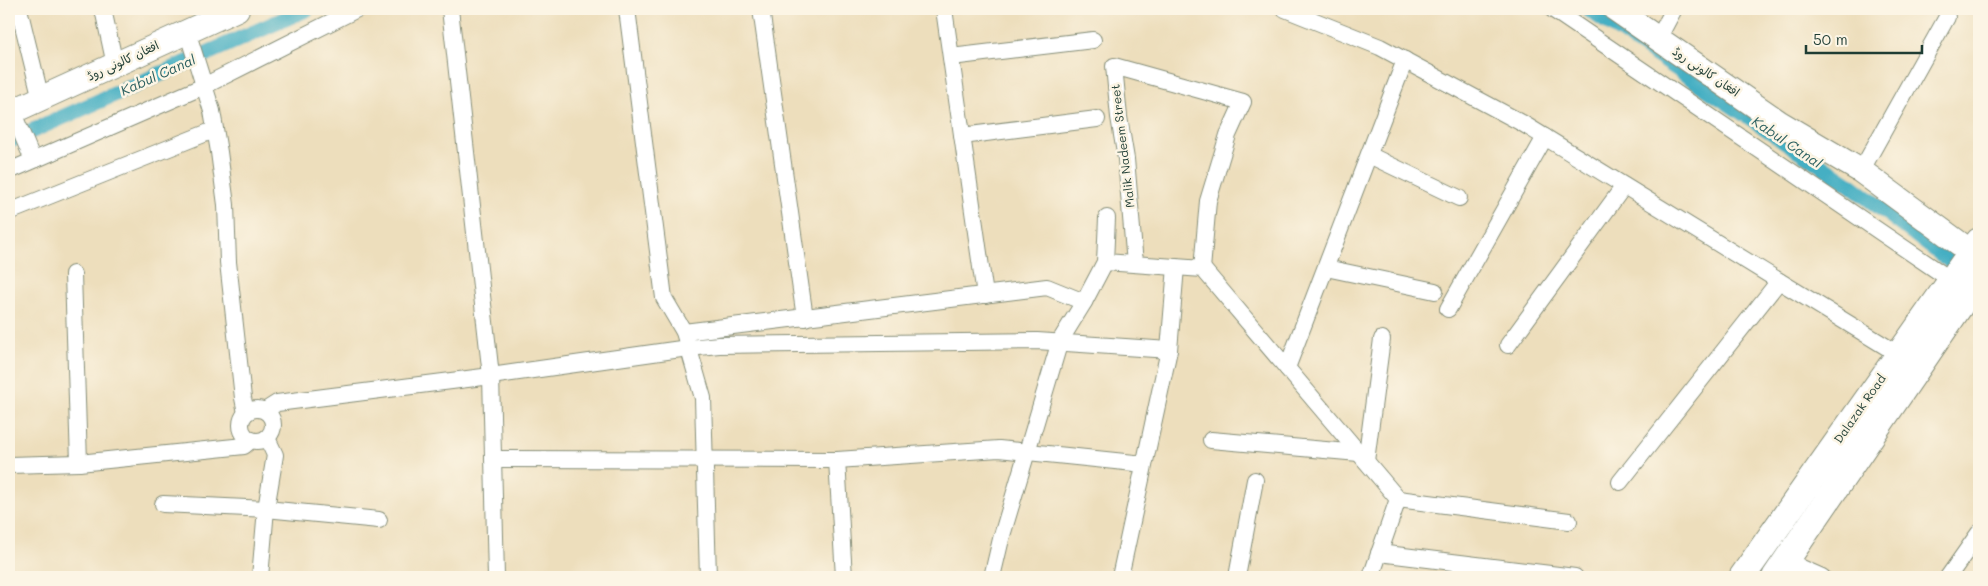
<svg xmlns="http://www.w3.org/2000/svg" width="1988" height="586" font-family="Mali,'Playpen Sans Arabic',sans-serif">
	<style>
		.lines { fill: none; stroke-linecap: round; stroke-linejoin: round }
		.canal { stroke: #45afc3; stroke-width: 16 }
		.street-casing { stroke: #868e78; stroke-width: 18 }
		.secondary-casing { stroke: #868e78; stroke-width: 26 }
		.primary-casing { stroke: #868e78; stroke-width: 28 }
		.street { stroke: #fff; stroke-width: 16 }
		.secondary { stroke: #fff; stroke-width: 24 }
		.primary { stroke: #fff; stroke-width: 26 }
		.labels { text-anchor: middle; stroke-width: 5; stroke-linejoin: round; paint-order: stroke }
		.street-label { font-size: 12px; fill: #1f3d34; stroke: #fcf5e5 }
		.water-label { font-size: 14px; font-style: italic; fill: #2a5f5f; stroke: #fcf5e5 }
	</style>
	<rect width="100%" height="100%" fill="#fcf5e5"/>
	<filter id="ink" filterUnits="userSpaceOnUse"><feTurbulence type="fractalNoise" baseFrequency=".02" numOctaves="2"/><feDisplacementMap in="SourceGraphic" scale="10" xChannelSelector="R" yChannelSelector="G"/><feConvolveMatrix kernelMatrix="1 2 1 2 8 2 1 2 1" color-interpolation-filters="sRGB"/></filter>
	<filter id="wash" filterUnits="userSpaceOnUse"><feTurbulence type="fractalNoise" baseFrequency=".0096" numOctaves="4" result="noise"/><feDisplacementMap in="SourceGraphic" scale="20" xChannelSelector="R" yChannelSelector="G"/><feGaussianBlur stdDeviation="1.12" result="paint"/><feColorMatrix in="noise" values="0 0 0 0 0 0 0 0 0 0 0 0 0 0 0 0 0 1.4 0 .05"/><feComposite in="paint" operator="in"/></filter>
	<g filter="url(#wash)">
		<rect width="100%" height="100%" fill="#eddebc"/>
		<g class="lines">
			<!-- canal -->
			<g class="canal">
				<polyline points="1588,9 1849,184 1967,274"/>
				<polyline points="9,141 307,9"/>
			</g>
		</g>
	</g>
	<g filter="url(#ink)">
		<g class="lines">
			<!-- street casing -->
			<g class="street-casing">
				<g id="street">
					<polyline points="19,9 41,99"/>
					<polyline points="103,9 115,65"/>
					<polyline points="450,9 491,376 496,577"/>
					<polyline points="627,9 664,298 684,332 703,398 708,577"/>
					<polyline points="761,9 805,318"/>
					<polyline points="944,9 985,295"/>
					<polyline points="1285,9 1380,47 1522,123 1898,354"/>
					<polyline points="1552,9 1951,280"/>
					<polyline points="187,31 212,111 219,152 226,205 228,262 243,398 246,413"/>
					<polyline points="1658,39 1674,9"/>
					<polyline points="951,57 1093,40"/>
					<polyline points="12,111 33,160"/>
					<polyline points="962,136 1097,119"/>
					<polyline points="1369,155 1459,198"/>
					<polyline points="9,171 204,86 357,9"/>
					<polyline points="1861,171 1947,17"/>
					<polyline points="9,212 214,130"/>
					<polyline points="1105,262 1203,269 1398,499 1371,577"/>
					<polyline points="1135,264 1126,159 1119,117 1114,66 1243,102 1228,135 1208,201 1202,269"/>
					<polyline points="1326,268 1435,291"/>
					<polyline points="73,274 79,463"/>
					<polyline points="1448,309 1545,137"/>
					<polyline points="684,332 1047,287 1084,302"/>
					<polyline points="1508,345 1624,186"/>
					<polyline points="1287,368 1405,60"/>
					<circle cx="257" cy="425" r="16"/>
					<polyline points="266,410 277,403 491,376 688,348 719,345 1037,341 1169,350"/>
					<polyline points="1211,440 1359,453"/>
					<polyline points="493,459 837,460 999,449 1144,464"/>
					<polyline points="837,460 844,577"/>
					<polyline points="1366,461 1382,339"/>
					<polyline points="9,465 79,463 244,446 251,440"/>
					<polyline points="1620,482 1779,281"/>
					<polyline points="1398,499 1569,521"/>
					<polyline points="163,504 266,509 379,520"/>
					<polyline points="1379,553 1575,577"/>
					<polyline points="1786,561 1822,577"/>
					<polyline points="260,577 266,509 275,455 267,438"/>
					<polyline points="992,577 1001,539 1060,341 1084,302 1105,262 1107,218"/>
					<polyline points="1120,577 1169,350 1176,267"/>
					<polyline points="1237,577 1255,480"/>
					<polyline points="1948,577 1979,533"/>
				</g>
			</g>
			<!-- secondary casing -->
			<g class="secondary-casing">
				<g id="secondary">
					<polyline points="1615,9 1780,123 1861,171 1971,252"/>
					<polyline points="9,113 237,9"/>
				</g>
			</g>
			<!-- primary casing -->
			<g class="primary-casing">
				<g id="primary">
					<polyline points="1742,577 1979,241"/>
					<polyline points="1775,577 1979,278"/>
				</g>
			</g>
			<!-- street -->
			<use href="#street" class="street"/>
			<!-- secondary -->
			<use href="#secondary" class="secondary"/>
			<!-- primary -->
			<use href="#primary" class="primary"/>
		</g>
	</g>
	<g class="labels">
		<!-- street labels -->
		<g class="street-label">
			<text transform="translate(123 61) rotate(-25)" y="4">افغان کالونی روڈ</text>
			<text transform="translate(1706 72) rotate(34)" y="4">افغان کالونی روڈ</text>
			<text transform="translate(1123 146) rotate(-97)" y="4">Malik Nadeem Street</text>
			<text transform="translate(1860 409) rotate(-55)" y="4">Dalazak Road</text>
		</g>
		<!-- water labels -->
		<g class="water-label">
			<text transform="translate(158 75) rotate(-24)" y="5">Kabul Canal</text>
			<text transform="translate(1787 142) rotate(34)" y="5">Kabul Canal</text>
		</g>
	</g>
	<!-- margin -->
	<rect width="1988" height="586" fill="none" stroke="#fcf5e5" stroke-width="30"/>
	<!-- scale -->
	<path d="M1806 45v8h116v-8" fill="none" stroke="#1f3d34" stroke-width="2.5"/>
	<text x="1813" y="45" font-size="15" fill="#1f3d34" stroke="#fcf5e5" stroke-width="4" paint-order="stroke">50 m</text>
</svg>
